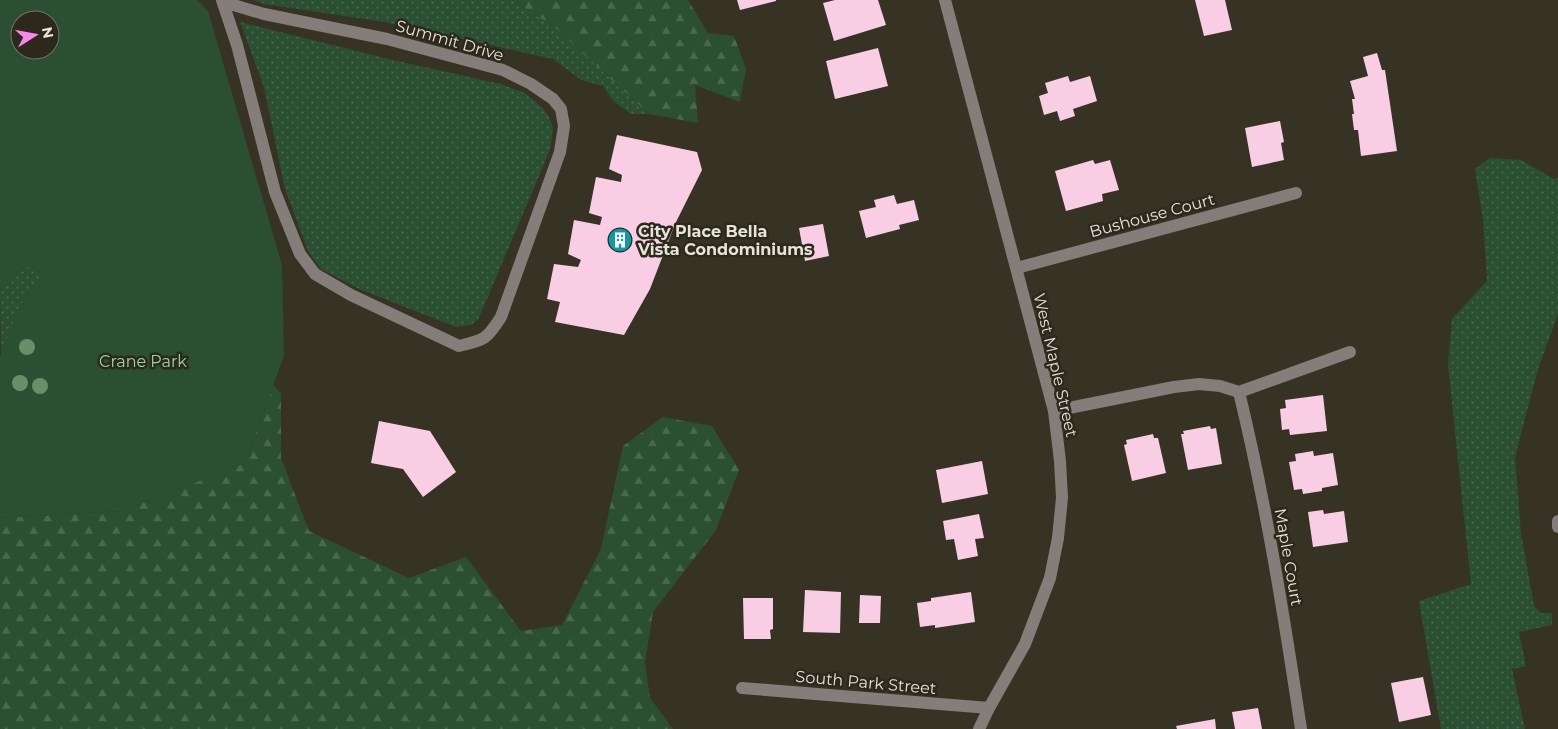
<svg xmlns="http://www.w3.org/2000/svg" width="1558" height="729" font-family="Montserrat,sans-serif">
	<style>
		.grass { fill: url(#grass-dots) }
		.forest { fill: url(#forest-firs) }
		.park { fill: #2a4f33; fill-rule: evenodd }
		.building { fill: #f9cee5 }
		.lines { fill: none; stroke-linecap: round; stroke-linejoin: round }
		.minor { stroke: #847d79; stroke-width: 12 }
		.tree { fill: #6a8e6a }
		.labels { text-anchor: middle; stroke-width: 5; stroke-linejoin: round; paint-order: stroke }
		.street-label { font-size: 16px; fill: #e5e3da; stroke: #2c291c }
		.poi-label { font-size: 16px; font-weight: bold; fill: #e5e3da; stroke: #2c291c; text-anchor: start }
		.park-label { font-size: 16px; fill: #95d8a3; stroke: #2c291c }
	</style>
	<defs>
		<pattern id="grass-dots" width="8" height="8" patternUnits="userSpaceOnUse" patternTransform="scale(1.25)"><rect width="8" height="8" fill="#2a4f33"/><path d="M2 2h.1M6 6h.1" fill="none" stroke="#496850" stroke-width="1.8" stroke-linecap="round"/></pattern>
		<pattern id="forest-firs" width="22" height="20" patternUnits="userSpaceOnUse" patternTransform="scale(1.25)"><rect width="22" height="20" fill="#2a4f33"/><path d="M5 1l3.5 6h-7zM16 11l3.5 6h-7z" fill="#496850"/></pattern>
	</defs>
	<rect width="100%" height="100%" fill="#363325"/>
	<!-- grass -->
	<g class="grass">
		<polygon points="254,0 511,0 551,24 649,114 631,114 614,102 603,86 581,80 553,59 385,22 264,4"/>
		<polygon points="240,22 389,59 501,84 525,93 542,107 548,115 553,127 550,150 478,320 471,325 456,327 359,289 321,269 313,258 308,251 285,189 264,87"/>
		<polygon points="1490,158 1521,160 1554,179 1558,178 1558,314 1538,369 1515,457 1521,533 1534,606 1541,613 1552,613 1552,625 1519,632 1526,666 1512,669 1525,729 1441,729 1419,601 1471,584 1448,365 1452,319 1487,281 1483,219 1475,169"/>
		<polygon points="34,266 44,277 28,292 15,318 1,357 0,293 6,280 23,267"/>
	</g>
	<!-- forest -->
	<g class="forest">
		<polygon points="511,0 688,0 708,33 734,36 746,69 740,102 695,85 698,123 649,114 551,24"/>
		<polygon points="273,385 281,393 281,458 309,531 409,578 466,557 521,631 562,625 601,549 623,446 663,417 712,426 739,470 716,530 653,612 645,662 650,698 673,729 0,729 0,518 122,511 245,463"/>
	</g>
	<!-- park -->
	<path class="park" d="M0,0H197L208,11L282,265L284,356L245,463L122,511L0,518V356L15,318L28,292L43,277L34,266C17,268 7,278 0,293ZM20,20H50V50H20Z"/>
	<!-- building -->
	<g class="building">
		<polygon points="737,0 776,0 776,1 740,10"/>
		<polygon points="835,0 878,0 886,25 834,41 823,3"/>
		<polygon points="1195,0 1225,0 1232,30 1204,36"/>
		<polygon points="878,48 888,86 835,99 826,61"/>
		<polygon points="1377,53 1382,70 1385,70 1397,151 1361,156 1358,130 1354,130 1352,114 1354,114 1352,99 1355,99 1350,81 1368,76 1363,57"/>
		<polygon points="1068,76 1070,82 1090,76 1097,101 1073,109 1075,116 1060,121 1057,111 1044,115 1039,96 1048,93 1045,83"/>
		<polygon points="1280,121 1284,142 1281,143 1284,160 1252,167 1245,128"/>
		<polygon points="617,135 697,152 702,170 675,224 650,289 624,335 555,322 560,302 547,299 554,264 578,267 581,260 568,254 574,220 600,225 602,217 589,213 596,177 621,182 622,175 609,169"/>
		<polygon points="1093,160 1095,164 1110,160 1119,190 1102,194 1103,201 1066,211 1055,171"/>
		<polygon points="894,195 897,204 914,200 919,220 899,225 900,229 866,238 859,211 876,207 874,200"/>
		<polygon points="823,224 829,256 805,261 799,228"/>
		<polygon points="1323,395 1327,431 1290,435 1289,429 1282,430 1280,409 1286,408 1285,400"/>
		<polygon points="379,421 430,431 456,472 423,497 403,469 371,463"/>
		<polygon points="1210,426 1211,429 1216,428 1222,464 1188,470 1181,434 1184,434 1183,431"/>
		<polygon points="1153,434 1154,438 1158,438 1166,473 1132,481 1124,445 1127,444 1126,440"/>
		<polygon points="1313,451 1314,456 1333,453 1338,485 1322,488 1322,491 1303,494 1302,489 1294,490 1289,462 1296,461 1295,454"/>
		<polygon points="982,461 988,494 942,503 936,470"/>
		<polygon points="1323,510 1324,514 1344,511 1348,542 1313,547 1308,512"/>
		<polygon points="979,514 984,538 975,539 978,556 958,560 954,539 946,540 943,521"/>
		<polygon points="805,590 841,592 840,633 803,632"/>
		<polygon points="971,592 975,622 935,628 935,625 920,627 917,603 931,601 931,598"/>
		<polygon points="860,595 881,596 880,623 859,623"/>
		<polygon points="743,598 773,598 773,629 770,630 771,639 744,639"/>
		<polygon points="1423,677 1431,715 1399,722 1391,683"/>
		<polygon points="1258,708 1262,729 1235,729 1232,712"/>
		<polygon points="1215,719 1216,729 1177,729 1176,726"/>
	</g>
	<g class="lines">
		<!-- minor -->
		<g class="minor">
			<path d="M222,0L237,45L275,192L300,254L315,274L351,295L459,346C485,340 487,339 501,317L560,152L564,126L561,109L553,99L531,84L503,70L387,39L264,14L230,4L225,0"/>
			<polyline points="945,0 1054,411 1060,461 1062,498 1058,538 1050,578 1025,644 989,708 979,729"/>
			<polyline points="1017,268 1296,193"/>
			<path d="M1239,392C1266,503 1284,616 1301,729"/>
			<polyline points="1054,411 1174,387 1199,384 1220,386 1239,392 1350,352"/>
			<polyline points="1558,521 1558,527"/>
			<polyline points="742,688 989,708"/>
		</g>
	</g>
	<!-- trees -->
	<g class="tree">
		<circle cx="27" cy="347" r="8"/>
		<circle cx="20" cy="383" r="8"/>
		<circle cx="40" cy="386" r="8"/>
	</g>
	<!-- icons -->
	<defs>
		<g id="building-disc" transform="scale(1.25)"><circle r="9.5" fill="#0f9aa8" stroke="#2c291c"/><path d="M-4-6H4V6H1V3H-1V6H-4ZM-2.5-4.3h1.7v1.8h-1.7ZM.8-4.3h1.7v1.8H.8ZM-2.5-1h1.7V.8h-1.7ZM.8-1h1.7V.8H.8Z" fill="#fff"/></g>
	</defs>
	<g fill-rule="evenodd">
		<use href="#building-disc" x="620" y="240"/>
	</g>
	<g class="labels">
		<!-- street labels -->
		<g class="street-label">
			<text transform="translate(450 40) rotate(16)" y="6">Summit Drive</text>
			<text transform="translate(1152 215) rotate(-15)" y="6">Bushouse Court</text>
			<text transform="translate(1056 365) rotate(77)" y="6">West Maple Street</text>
			<text transform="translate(1289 557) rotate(80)" y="6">Maple Court</text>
			<text transform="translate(866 682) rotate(5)" y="6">South Park Street</text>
		</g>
		<!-- poi labels -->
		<g class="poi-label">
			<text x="638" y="237">City Place Bella<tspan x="638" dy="18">Vista Condominiums</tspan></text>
		</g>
		<!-- park labels -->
		<g class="park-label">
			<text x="143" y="367">Crane Park</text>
		</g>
	</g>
	<!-- north arrow -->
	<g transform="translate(35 35) rotate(79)"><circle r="24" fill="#2c291c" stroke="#767368"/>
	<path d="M0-4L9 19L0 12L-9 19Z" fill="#f688ed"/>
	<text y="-8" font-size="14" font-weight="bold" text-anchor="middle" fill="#e5e3da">N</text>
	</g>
</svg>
